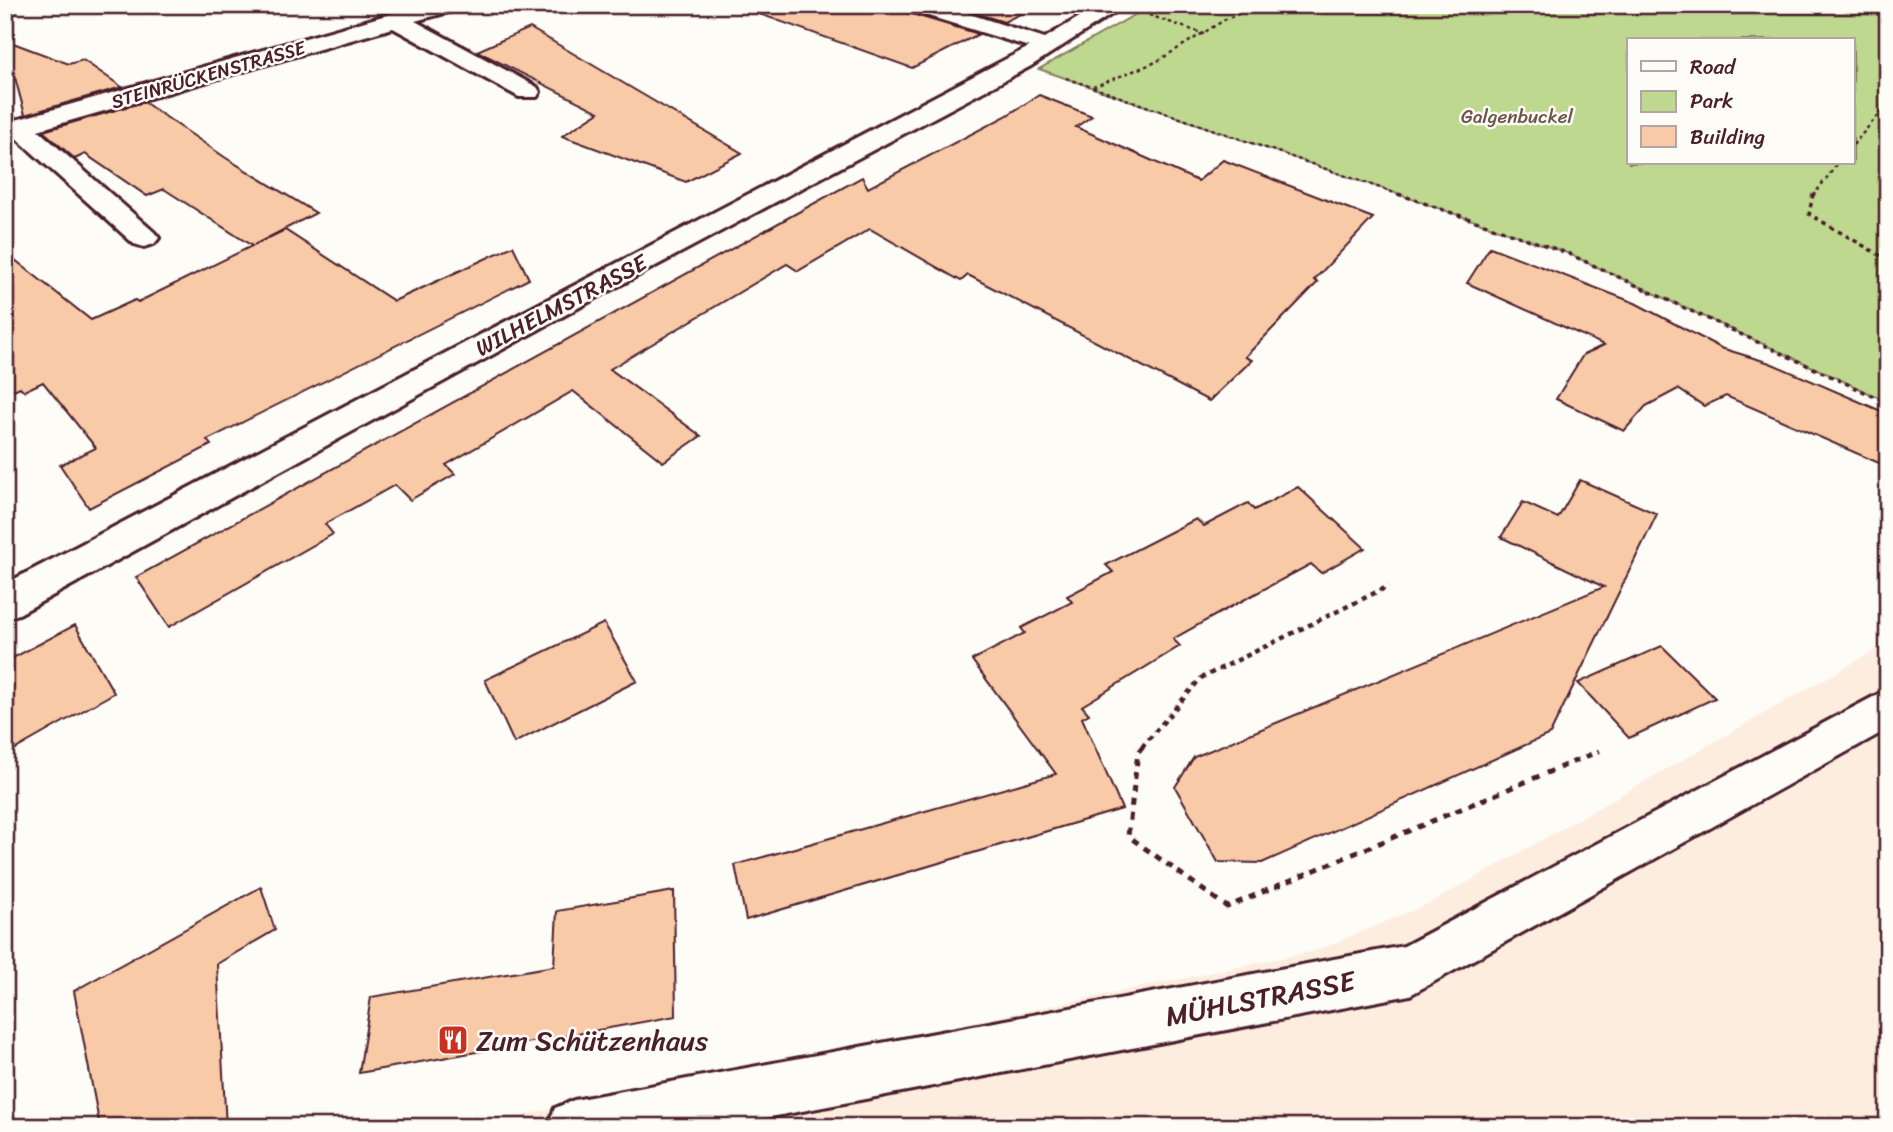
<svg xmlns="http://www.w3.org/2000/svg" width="1893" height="1132" font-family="Sriracha,sans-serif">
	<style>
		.built { fill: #fceddf }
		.green { fill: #bed88f; stroke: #847c5d; stroke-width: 2; fill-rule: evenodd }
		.building { fill: #f8caa7; stroke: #4a1f2b; stroke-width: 2 }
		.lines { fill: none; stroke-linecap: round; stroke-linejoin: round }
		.minor-casing { stroke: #4a1f2b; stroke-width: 6 }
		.secondary-casing { stroke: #4a1f2b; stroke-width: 6 }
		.path-far3 { stroke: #4a1f2b; stroke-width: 2.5; stroke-dasharray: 3.5 3.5; stroke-linecap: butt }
		.path-far2 { stroke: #4a1f2b; stroke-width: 3.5; stroke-dasharray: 4.5 4.5; stroke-linecap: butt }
		.path-far1 { stroke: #4a1f2b; stroke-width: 4.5; stroke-dasharray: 5 5; stroke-linecap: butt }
		.path { stroke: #4a1f2b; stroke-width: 5; stroke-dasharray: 7 7; stroke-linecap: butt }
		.minor { fill: #fdfcf7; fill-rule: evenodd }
		.secondary { fill: #fdfcf7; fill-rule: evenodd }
		.labels { text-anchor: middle; stroke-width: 5; stroke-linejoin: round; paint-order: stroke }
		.far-street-label { font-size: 19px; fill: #4a1f2b; stroke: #fdfcf7 }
		.far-park-label { font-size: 19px; fill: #6d5649; stroke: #fdfcf7 }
		.street-label { font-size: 23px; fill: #4a1f2b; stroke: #fdfcf7 }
		.near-street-label { font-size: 28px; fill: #4a1f2b; stroke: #fdfcf7 }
		.near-poi-label { font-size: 28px; fill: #4a1f2b; stroke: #fdfcf7; text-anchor: start }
	</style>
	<rect width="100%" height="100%" fill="#fdfcf7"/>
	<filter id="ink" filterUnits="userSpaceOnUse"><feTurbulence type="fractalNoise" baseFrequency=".0143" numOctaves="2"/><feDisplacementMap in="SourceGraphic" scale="14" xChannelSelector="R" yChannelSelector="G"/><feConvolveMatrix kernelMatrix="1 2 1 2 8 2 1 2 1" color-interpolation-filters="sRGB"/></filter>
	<g filter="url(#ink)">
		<!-- built -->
		<polygon class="built" points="1888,643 1888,1127 466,1127 1315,951 1431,903"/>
		<!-- green -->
		<path class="green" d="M1152,5H1858L1888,19V402L1567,253L1039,69ZM1629,40H1853V163H1629Z"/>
		<!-- building -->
		<g class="building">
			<polygon points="752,5 904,5 908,13 979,34 912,68 751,11"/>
			<polygon points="950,5 1038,5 1004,22"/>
			<polygon points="530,28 635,90 742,153 686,182 562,136 599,112 477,51"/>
			<polygon points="5,40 69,64 83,60 122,87 25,115"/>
			<polygon points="1039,95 1092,116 1076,127 1198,181 1223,160 1373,218 1314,280 1318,282 1245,357 1252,360 1209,401 968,275 961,281 870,229 798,271 787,264 610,369 701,436 663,462 573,391 446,465 455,474 410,500 395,485 325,524 333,534 169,627 136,577 862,177 868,188 1006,116"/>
			<polygon points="144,102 226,158 316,213 254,245 285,230 394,301 513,246 529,279 207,440 211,445 89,508 60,465 96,448 43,382 24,391 20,387 5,394 5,252 91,320 135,300 138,302 252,246 164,189 147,196 85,154 75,159 43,131"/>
			<polygon points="1490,247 1635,303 1721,348 1770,363 1888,414 1888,467 1726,396 1704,406 1678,389 1646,406 1624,431 1556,399 1583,355 1604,345 1467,283"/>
			<polygon points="1580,480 1657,514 1550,734 1262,863 1218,862 1175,787 1194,757 1604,587 1501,537 1523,502 1558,518"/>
			<polygon points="1298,487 1365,548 1321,573 1311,564 1223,611 1173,639 1180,646 1082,706 1089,714 1082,718 1122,809 746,920 735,865 1056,774 972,660 1025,633 1021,628 1072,602 1067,596 1113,572 1106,565 1196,519 1204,526 1248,503 1254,510"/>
			<polygon points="604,623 637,681 514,743 485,680"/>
			<polygon points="75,625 114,693 5,755 5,662"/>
			<polygon points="1662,646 1715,698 1629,738 1578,683"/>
			<polygon points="261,887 275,930 217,964 226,1127 100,1127 74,991"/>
			<polygon points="674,891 676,1016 359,1073 371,997 554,966 557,911"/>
		</g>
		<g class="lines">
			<!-- minor casing -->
			<g class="minor-casing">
				<g id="minor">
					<polygon points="422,5 459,5 456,10 415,21 537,87 540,92 537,97 519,97 393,28 38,130 154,232 159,238 154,244 144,247 134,244 14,136 5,139 5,123"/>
					<polygon points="906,5 941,5 1045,38 1099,5 1126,5 1031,66 618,286 19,614 5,619 5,584 1029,47 909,10"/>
					<polygon points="1888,689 1888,729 1410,995 719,1127 547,1127 555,1108 574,1100 1404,946"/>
				</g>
			</g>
			<!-- secondary casing -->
			<g class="secondary-casing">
				<polygon id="secondary" points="5,5 19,5 16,10 5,13"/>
			</g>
			<!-- path-far3 -->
			<g class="path-far3">
				<polyline points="1850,5 1888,13"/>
				<polyline points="1149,15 1204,34"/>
				<polyline points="1066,78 1403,196"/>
				<polyline points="1093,87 1156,62 1226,19 1261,5"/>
				<polyline points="1853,145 1879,114 1888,95"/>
				<polyline points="1813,196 1838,163"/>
			</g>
			<!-- path-far2 -->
			<g class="path-far2">
				<polyline points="1398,194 1567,253 1888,403"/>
				<polyline points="1813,194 1809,214 1888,260"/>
			</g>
			<!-- path-far1 -->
			<polyline class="path-far1" points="1142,747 1201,678 1389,586"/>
			<!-- path -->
			<polyline class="path" points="1143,746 1138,752 1128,836 1227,907 1599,751"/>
			<!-- minor -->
			<use href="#minor" class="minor"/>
			<!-- secondary -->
			<use href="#secondary" class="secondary"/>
		</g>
	</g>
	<!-- icons -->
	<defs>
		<g id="restaurant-square" transform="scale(1.575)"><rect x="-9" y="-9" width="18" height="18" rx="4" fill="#c8321e" stroke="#fdfcf7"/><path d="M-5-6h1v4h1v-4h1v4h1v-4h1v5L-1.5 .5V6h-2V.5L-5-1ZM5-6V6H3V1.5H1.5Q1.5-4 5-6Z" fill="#fff"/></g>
	</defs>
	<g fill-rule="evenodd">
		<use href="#restaurant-square" x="453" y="1040"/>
	</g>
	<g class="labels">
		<!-- far-street labels -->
		<g class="far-street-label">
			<text transform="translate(208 74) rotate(-16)" y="7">STEINRÜCKENSTRASSE</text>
		</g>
		<!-- far-park labels -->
		<g class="far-park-label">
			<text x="1517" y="123">Galgenbuckel</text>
		</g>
		<!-- street labels -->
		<g class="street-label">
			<text transform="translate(561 305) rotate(-28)" y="8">WILHELMSTRASSE</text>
		</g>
		<!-- near-street labels -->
		<g class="near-street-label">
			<text transform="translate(1260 998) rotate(-11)" y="10">MÜHLSTRASSE</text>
		</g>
		<!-- near-poi labels -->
		<g class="near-poi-label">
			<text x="476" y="1050">Zum Schützenhaus</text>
		</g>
	</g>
	<!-- margin -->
	<rect width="1893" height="1132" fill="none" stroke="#fdfcf7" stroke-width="28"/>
	<rect x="14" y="14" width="1865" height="1104" fill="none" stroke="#4a1f2b" stroke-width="2.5" filter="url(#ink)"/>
	<!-- legend -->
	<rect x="1627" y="38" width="228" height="126" fill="#fdfcf7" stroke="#b5a4a5" stroke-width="2"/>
	<rect x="1641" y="61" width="35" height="10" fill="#fdfcf7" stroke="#b5a4a5" stroke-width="2"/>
	<text x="1690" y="74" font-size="21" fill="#4a1f2b">Road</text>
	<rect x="1641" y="91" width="35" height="21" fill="#bed88f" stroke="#b5a4a5" stroke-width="2"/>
	<text x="1690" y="108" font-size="21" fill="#4a1f2b">Park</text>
	<rect x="1641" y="126" width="35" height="21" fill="#f8caa7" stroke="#b5a4a5" stroke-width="2"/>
	<text x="1690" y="144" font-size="21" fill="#4a1f2b">Building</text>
</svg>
